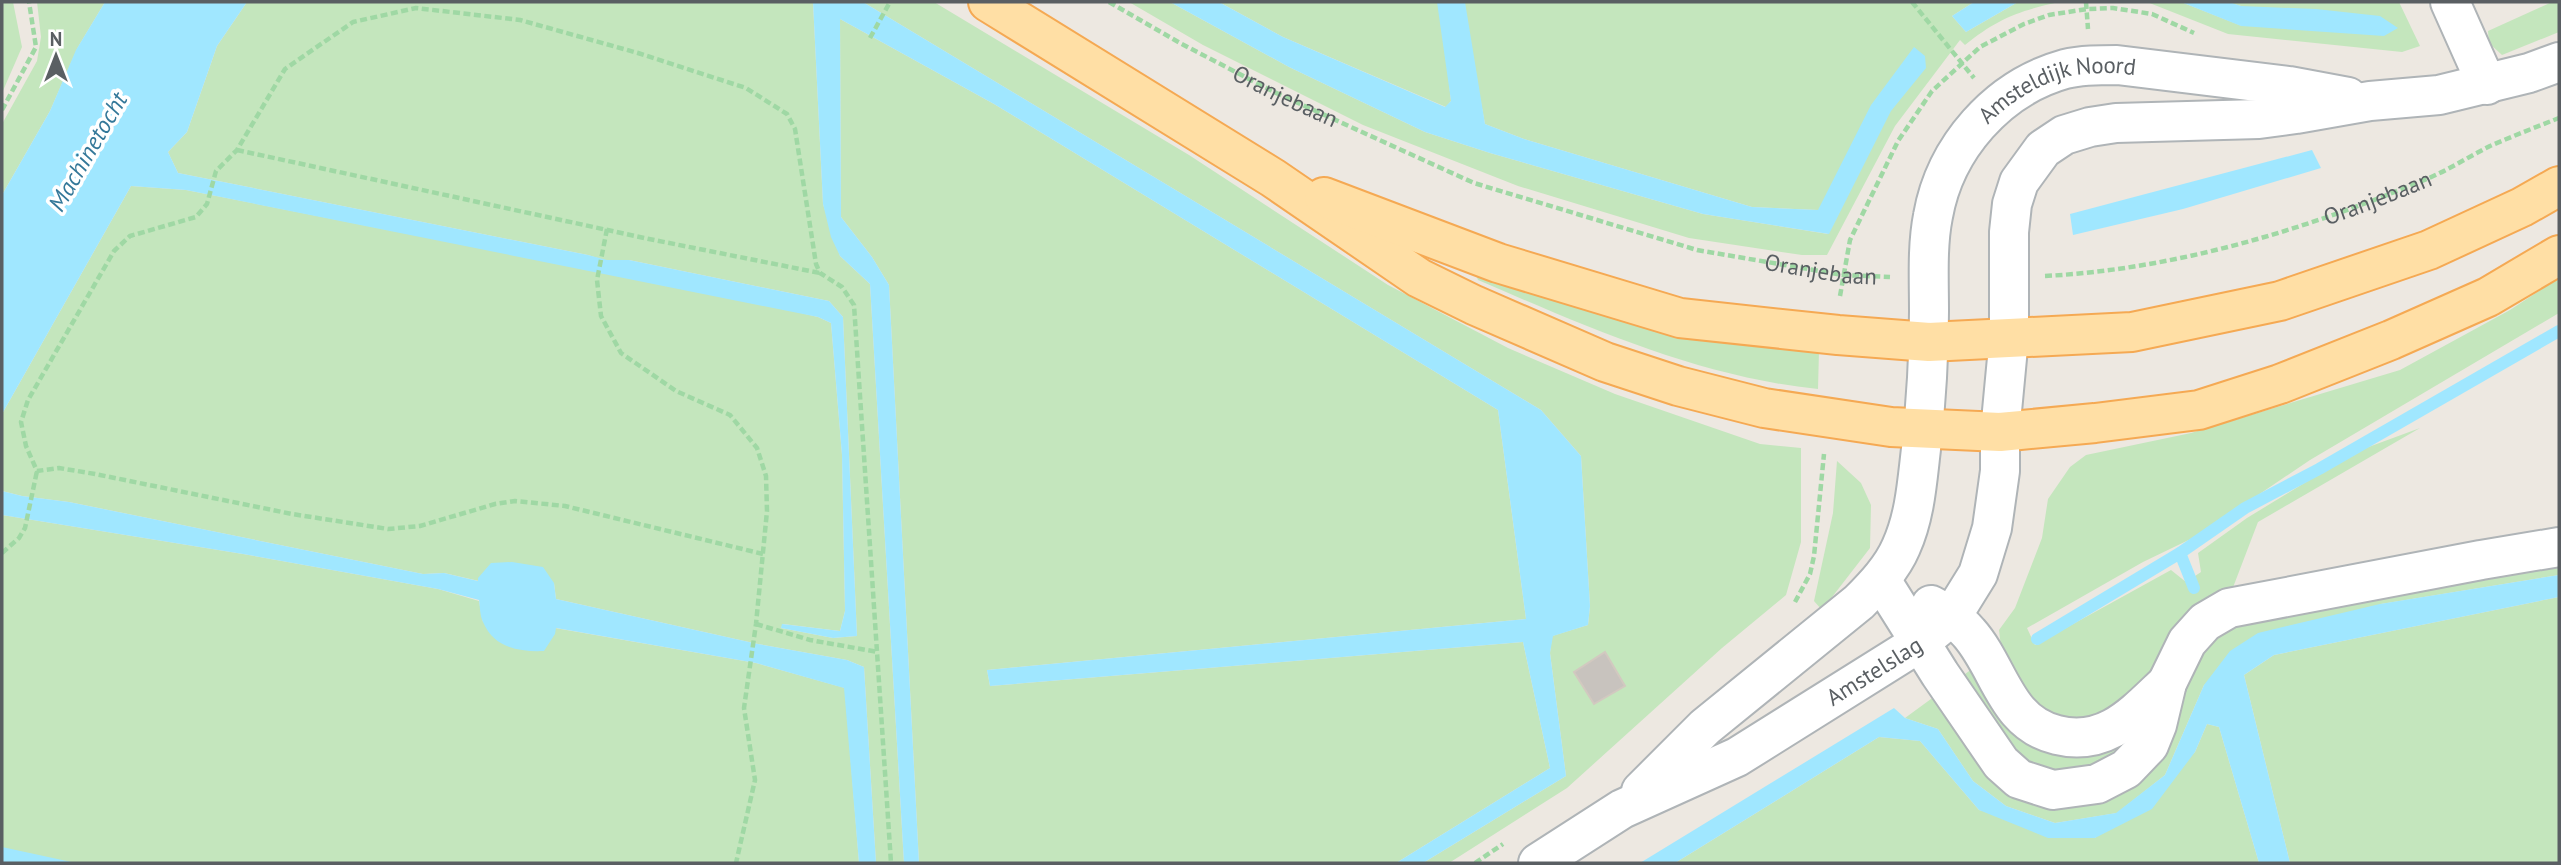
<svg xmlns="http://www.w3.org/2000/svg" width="2561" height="865" font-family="'PT Sans',sans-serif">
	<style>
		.green { fill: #c4e6bd }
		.water { fill: #a0e7ff }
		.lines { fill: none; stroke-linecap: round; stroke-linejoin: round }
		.stream { stroke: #a0e7ff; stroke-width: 12 }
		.building { fill: #c8c3be; stroke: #d2c9c0; stroke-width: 2 }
		.minor-casing { stroke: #afb4b7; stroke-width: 42 }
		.major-casing { stroke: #f5a953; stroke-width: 42 }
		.path { stroke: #9fd8a4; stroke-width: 4.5; stroke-dasharray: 7 3.5; stroke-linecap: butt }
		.minor { stroke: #fff; stroke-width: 38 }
		.major { stroke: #ffdfa5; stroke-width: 38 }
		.labels { text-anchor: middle; stroke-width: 7; stroke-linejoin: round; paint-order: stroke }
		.street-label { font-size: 23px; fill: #5a5f63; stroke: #fff }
		.water-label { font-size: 24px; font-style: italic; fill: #347899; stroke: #fff }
	</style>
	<rect width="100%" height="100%" fill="#ede8e1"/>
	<!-- green -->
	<g class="green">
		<polygon points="2,2 13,2 22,47 2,93"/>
		<polygon points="37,2 105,2 78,47 50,111 2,195 2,124 37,61 41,37"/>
		<polygon points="247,2 813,2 823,204 840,256 870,284 904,863 876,863 864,667 847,660 758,644 556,599 554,583 479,581 444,573 423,574 69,502 22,496 2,491 2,414 131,186 186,190 750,301 818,317 831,323 842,455 845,611 840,631 783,624 781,628 833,638 857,636 843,317 829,301 629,260 607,261 588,255 178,173 168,152 187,132 217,46"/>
		<polygon points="863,2 934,2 1189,155 1388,285 1508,348 1615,394 1760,444 1801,448 1801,542 1786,595 1722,648 1567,788 1449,863 1423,863 1566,776 1550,653 1552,636 1588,625 1590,606 1581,456 1541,410"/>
		<path d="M1129,2H1170L1289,67L1425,132L1490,153L1703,214L1828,234L1818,210L1752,207L1524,139L1485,124L1462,2H1974L1952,16L1966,32L2018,2H2059C2018,11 1997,19 1965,45L1960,40L1895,126L1827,255H1802L1689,238L1518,186L1363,125L1203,45Z"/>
		<polygon points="1219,2 1440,2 1451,101 1446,107 1283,37"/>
		<polygon points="2147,2 2181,2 2242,26 2241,6 2227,2 2399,2 2420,46 2402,52 2228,34"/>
		<polygon points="2552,2 2559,2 2559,32 2502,55 2489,43 2488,31"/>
		<polygon points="840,19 994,104 1498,410 1526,619 987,670 990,686 1523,642 1550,768 1396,863 919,863 889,285 872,257 841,217"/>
		<path d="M1473,268L1819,351L1818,389C1699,377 1587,327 1478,280Z"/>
		<polygon points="2559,278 2559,313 2310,460 2199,535 2143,562 2027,628 2035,645 2171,570 2186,582 2201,572 2198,553 2247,518 2355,452 2420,428 2258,522 2232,590 2238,622 2559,563 2559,575 2381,604 2204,685 2165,775 2117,813 2055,823 2006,806 1973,781 1938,729 1905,718 1976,666 2002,656 1999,630 2015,608 2042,538 2048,499 2070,467 2086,455 2191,433 2400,370 2510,310"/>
		<polygon points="1837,461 1861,483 1871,505 1870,548 1822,610 1814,601 1833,513"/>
		<polygon points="2,515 243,554 438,589 479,601 483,622 555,628 756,663 845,688 859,863 2,863"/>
		<polygon points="2559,597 2559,863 2290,863 2244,675 2274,655"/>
		<polygon points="2207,724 2219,727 2259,863 1675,863 1879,737 1920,741 1979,810 2095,838 2195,752"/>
	</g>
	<!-- water -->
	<g class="water">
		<polygon points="105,2 247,2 217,46 187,132 168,152 178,173 588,255 607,260 629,260 829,301 843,317 857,636 833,638 781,628 782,624 840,631 845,611 842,455 831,323 818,317 186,190 131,186 2,414 2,195 50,111 76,50"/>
		<polygon points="813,2 863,2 1541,410 1581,456 1590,606 1588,625 1553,636 1550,653 1566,776 1423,863 1396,863 1550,768 1523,642 990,686 987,670 1526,619 1498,410 994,104 840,19 841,217 872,257 889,285 919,863 904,863 870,284 840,256 831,237 823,204"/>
		<polygon points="1170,2 1219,2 1283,37 1445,107 1451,101 1437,2 1465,2 1485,124 1524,139 1752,207 1818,210 1871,105 1914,47 1925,56 1926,68 1891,111 1829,234 1703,214 1490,153 1425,132 1289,67"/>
		<polygon points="1974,2 2018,2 1966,32 1952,16"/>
		<polygon points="2181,2 2229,2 2241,6 2316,9 2380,16 2398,28 2384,36 2241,26"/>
		<polygon points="2312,150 2321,168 2183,209 2073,235 2070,214"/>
		<path d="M2,491L22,496L69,502L423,574L444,573L478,581V578L491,563L512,562L543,567L554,583L556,599L758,644L847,660L864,667L876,863H859L844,688L756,663L556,628L555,634L544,651C519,652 494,648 483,622C480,616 480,607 479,600L438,589L243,554L2,515Z"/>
		<polygon points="2559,575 2559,597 2274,655 2244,675 2290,863 2259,863 2219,727 2207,724 2195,752 2152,809 2095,838 2048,838 1979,810 1920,741 1879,737 1675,863 1640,863 1894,708 1905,718 1938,729 1973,781 2006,806 2055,823 2116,813 2165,775 2204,685 2230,651 2258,633 2380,604"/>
		<polygon points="2,847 76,863 2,863"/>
	</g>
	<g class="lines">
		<!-- stream -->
		<g class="stream">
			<polyline points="2180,553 2194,588"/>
			<polyline points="2037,639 2180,553 2245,508 2319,469 2559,331"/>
		</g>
	</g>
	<!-- building -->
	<polygon class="building" points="1605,652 1625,686 1594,704 1574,672"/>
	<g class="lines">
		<!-- minor casing -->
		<g class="minor-casing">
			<g id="minor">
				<polyline points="2450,2 2487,85"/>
				<polyline points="1881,580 1940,674 2001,763 2019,779 2053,790 2097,784 2126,769 2149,745 2157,725 2167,683 2187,642 2205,622 2229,608 2481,560 2559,547"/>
				<path d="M1931,605C1946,613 1958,620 1969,633C2000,668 2005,723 2057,735C2106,747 2134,714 2167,683"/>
				<path id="s3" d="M1641,791L1705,727L1859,602C1875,586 1892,568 1901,547C1915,516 1917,483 1921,449C1926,403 1929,357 1929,311C1929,280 1927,246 1933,216C1945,148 1997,88 2065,69C2082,65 2100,65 2117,65L2289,86L2348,97"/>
				<path id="s4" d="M1538,863L1622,809L1737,757L1919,643L1952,616L1978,574L1992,528L2000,471V432L2009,337V232L2012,204L2019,182L2043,149L2064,135L2090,127L2116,123L2259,119L2296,114L2370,101L2439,95L2529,73L2559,62"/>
			</g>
		</g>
		<!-- major casing -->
		<g class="major-casing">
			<g id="major">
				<polyline points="988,2 1273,178 1419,278 1474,305 1605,362 1678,386 1764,408 1891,427 2000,432 2095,423 2199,410 2280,384 2391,340 2488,297 2559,255"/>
				<polyline points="1324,197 1498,263 1680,318 1838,335 1929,342 2132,332 2280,301 2429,250 2522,207 2559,186"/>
			</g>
		</g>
		<!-- path -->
		<g class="path">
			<path id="s1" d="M1109,2L1180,43L1274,92L1474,183L1697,250L1843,275L1890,277"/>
			<polyline points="1912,2 1974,78"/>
			<polyline points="2086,2 2088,29"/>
			<polyline points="870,38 890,2"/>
			<polyline points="2,110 36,47 29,2"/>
			<polyline points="237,150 649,239 820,273"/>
			<polyline points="607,229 597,280 601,316 621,353 676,391 730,415 757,448 766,476 767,511 756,624 744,708 755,780 736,863"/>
			<path id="s2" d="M2045,276C2178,269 2307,229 2429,178C2450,169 2470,156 2490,146C2513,136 2536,127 2559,118"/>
			<polyline points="1840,296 1850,240 1898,141 1932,91 1980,47 2024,24 2049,15 2087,9 2113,8 2152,14 2194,33"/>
			<polyline points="2,553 19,538 25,528 37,471"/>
			<polyline points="763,554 565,506 515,501 495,504 420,526 388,529 292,514 95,474 59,468 37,471 26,446 21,422 28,400 114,251 130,236 196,217 207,204 216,171 237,150 285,69 353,22 416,8 520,20 638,53 746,88 787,114 795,129 816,264 820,273 842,287 854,305 891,863"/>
			<polyline points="1795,602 1810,574 1814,556 1824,454"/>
			<polyline points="756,624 810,640 878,652"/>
			<polyline points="1475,863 1503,844"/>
		</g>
		<!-- minor -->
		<use href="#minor" class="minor"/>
		<!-- major -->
		<use href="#major" class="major"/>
	</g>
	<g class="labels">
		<!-- street labels -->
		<g class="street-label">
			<text dy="8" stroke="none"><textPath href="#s1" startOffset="200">Oranjebaan</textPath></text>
			<text dy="8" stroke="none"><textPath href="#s3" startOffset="887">Amsteldijk Noord</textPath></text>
			<text dy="8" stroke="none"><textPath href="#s2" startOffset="343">Oranjebaan</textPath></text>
			<text dy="8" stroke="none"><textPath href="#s1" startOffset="766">Oranjebaan</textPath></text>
			<text dy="8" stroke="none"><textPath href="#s4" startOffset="388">Amstelslag</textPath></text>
		</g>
		<!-- water labels -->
		<g class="water-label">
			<text transform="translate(88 152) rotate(-60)" y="8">Machinetocht</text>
		</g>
	</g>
	<!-- border -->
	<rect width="2561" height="865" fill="none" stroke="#5a5f63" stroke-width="7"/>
	<!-- north arrow -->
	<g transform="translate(56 56)" stroke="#ffffff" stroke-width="5" paint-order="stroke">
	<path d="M0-5L12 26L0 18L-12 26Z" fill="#5a5f63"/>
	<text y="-10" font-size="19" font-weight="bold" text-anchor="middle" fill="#5a5f63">N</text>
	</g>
</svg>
